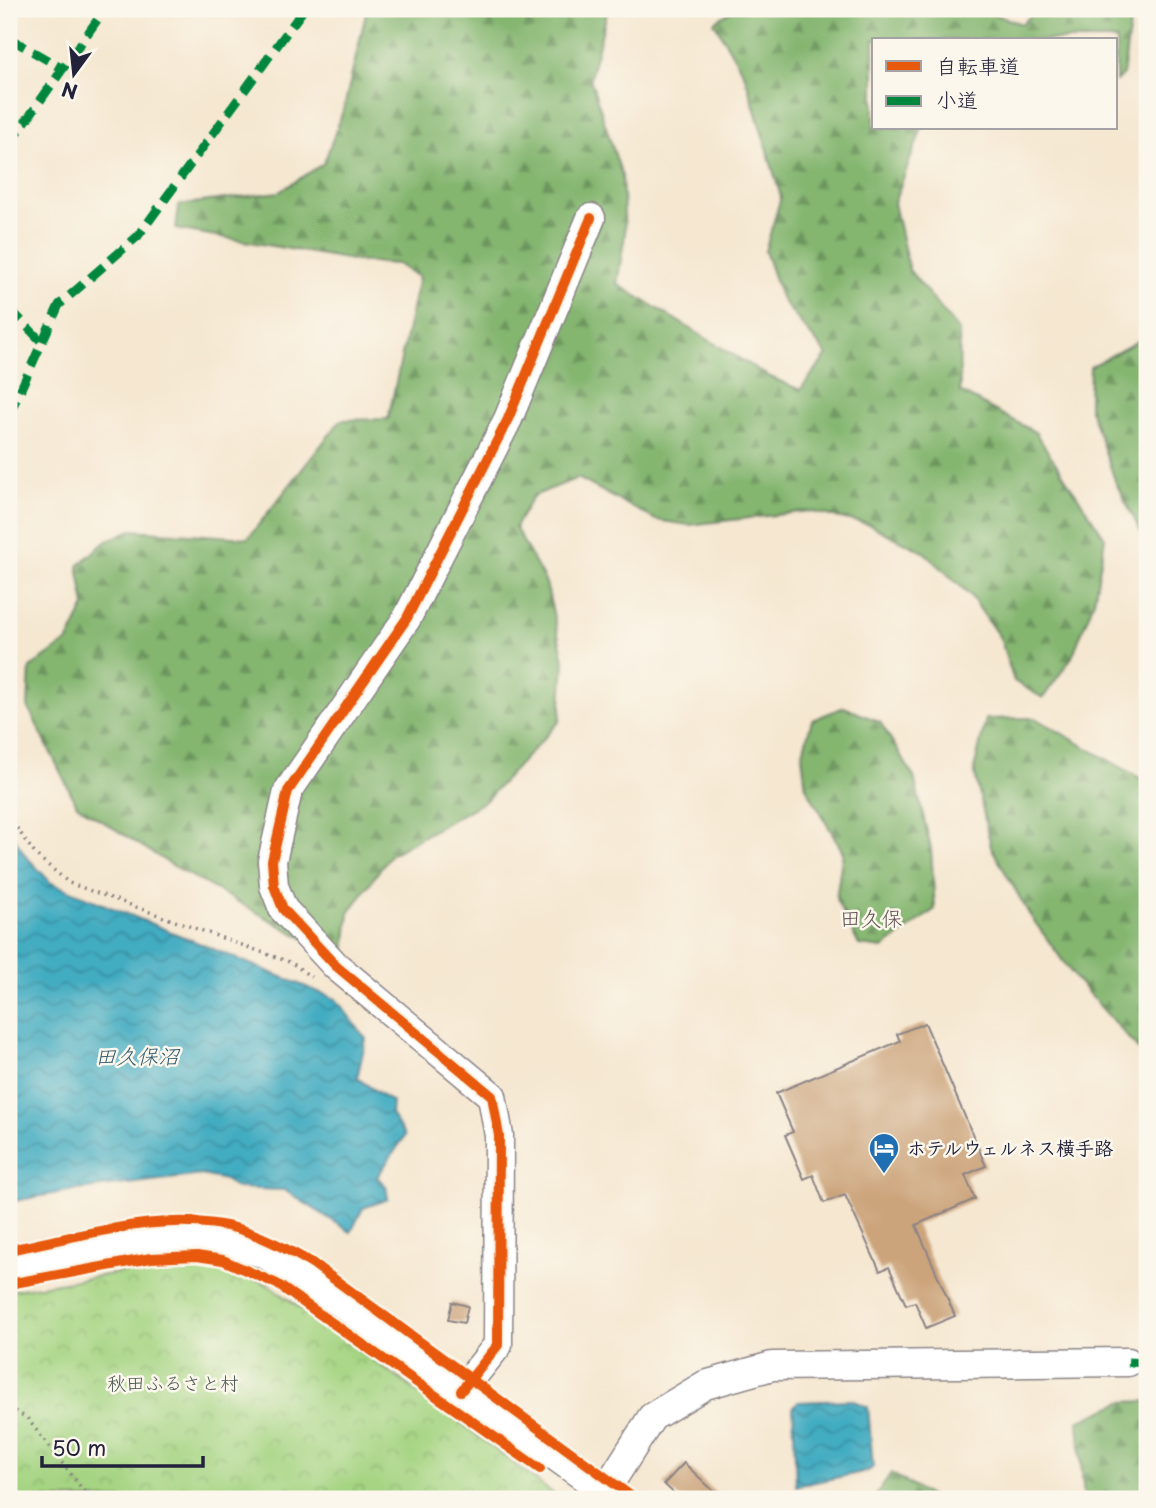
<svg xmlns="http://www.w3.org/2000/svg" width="1156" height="1508" font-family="'Playpen Sans','Klee One',sans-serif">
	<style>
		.forest { fill: url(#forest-firs); stroke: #536c56; stroke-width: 2 }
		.park { fill: url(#park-crowns); stroke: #647b5e; stroke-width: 2 }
		.water { fill: url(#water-waves); stroke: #32677e; stroke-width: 2 }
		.building { fill: #cca47b }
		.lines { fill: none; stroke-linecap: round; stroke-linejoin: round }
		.minor-casing { stroke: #8c8486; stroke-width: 31 }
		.path { stroke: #8c8486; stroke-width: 3.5; stroke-dasharray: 2 5; stroke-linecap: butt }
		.minor { stroke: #fff; stroke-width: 28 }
		.quiet { stroke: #00873e; stroke-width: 9; stroke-dasharray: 18 9; stroke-linecap: butt }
		.cycleway-casing { stroke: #fbf7ec; stroke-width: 15 }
		.cycleway { stroke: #e8590c; stroke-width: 10 }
		.labels { text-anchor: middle; stroke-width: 5; stroke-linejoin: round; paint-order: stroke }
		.poi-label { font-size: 19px; font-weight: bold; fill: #22223b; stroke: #fbf7ec; text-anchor: start }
		.park-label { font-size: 19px; fill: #495750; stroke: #fbf7ec }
		.neighbourhood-label { font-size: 21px; fill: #5e5051; stroke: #fbf7ec }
		.water-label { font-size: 21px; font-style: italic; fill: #2f5971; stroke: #fbf7ec }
	</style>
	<defs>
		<pattern id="forest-firs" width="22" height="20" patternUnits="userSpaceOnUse" patternTransform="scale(1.75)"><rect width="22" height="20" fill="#84b670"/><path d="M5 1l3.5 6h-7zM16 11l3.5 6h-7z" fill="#6c945d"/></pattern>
		<pattern id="park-crowns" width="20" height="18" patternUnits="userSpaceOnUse" patternTransform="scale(1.75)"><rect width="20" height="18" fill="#a5d482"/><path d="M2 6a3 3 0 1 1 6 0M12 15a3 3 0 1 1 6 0" fill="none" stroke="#8eb671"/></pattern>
		<pattern id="water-waves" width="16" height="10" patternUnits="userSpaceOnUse" patternTransform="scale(1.75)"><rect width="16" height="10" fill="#42acc1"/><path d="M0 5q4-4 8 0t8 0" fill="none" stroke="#378c9e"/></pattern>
	</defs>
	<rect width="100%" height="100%" fill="#fbf7ec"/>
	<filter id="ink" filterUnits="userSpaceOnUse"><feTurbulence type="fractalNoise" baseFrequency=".0143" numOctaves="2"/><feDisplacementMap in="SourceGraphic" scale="14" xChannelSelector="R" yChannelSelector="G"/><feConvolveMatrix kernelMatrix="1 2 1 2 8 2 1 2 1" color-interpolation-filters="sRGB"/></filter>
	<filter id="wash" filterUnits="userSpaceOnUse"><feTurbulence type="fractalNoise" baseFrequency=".00686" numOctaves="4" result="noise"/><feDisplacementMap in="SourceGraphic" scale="28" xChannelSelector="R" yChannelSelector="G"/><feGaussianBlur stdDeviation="1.57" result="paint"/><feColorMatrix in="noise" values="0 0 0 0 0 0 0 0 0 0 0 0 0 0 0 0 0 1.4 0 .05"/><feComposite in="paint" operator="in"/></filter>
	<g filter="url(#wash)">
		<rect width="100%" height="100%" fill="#f5e7d0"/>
		<!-- forest -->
		<g class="forest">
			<polygon points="367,9 608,9 590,78 622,176 625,234 617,284 768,376 800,390 827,355 782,300 765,251 781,197 745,76 714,22 735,9 979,9 1022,24 1037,9 1132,9 1123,75 1116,81 1116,40 874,40 874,128 922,128 894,203 909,270 959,331 960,392 1035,432 1105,538 1094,601 1072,657 1043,698 1014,681 1000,638 970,595 924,552 868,524 809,511 689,525 656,520 578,478 533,496 515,527 546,583 564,660 560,721 485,801 390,855 349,913 344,961 170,864 77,805 28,707 30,668 68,641 85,606 78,566 106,541 131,530 248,538 341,420 388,419 419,277 397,264 358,261 176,229 179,205 279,192 324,163 344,108"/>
			<polygon points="1147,336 1147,544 1116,483 1089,406 1090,367"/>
			<polygon points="844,707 880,722 914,777 931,849 935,909 883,948 859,945 836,899 843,852 806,787 802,756 812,720"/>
			<polygon points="1035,718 1147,782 1147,1059 1076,979 1029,914 991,847 974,770 986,719"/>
			<polygon points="1147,1401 1147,1499 1084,1499 1078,1421 1122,1402"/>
			<polygon points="891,1473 933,1498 935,1499 873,1499"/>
		</g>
		<!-- park -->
		<polygon class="park" points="173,1264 220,1266 267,1284 465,1426 560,1499 9,1499 9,1291"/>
		<!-- water -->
		<g class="water">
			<polygon points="9,829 25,855 51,883 336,999 366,1039 357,1078 392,1102 391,1114 405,1136 377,1177 386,1186 388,1199 363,1208 351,1232 284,1190 237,1188 225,1180 202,1175 68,1191 9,1202"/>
			<polygon points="851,1400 868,1407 873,1467 868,1471 796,1486 793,1406 798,1402"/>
		</g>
		<g id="blocks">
			<!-- building -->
			<g class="building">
				<polygon points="925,1023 986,1166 965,1175 975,1199 916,1225 955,1316 926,1328 915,1302 906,1305 889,1267 880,1271 845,1195 824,1203 813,1175 804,1179 785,1135 793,1132 776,1093 900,1041 897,1034"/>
				<polygon points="452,1302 468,1306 464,1323 448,1320"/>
				<polygon points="684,1463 722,1499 680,1499 664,1484"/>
			</g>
		</g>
	</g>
	<g filter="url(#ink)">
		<use href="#blocks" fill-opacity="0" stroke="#8c8486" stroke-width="2"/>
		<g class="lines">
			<!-- minor casing -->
			<g class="minor-casing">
				<g id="minor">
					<polyline points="9,1263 138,1239 176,1236 208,1236 265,1254 343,1304 615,1499"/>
					<polyline points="461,1391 498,1345 499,1136 492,1096 336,966 283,909 274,886 272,861 288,791 407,618 508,419 591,218"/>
					<polyline points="605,1491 652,1417 705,1385 772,1366 1128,1362"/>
				</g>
			</g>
			<!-- path -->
			<g class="path">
				<polyline points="9,809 12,821 35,854 69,883 292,963 311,977"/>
				<polyline points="9,1408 27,1418 90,1499"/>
			</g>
			<!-- minor -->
			<use href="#minor" class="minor"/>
			<!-- quiet -->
			<g class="quiet">
				<polyline points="9,38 63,69"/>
				<polyline points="9,145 105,9"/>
				<polyline points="9,308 42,342"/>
				<polyline points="9,415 59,305 138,236 304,9"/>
				<polyline points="1128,1362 1147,1363"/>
			</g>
			<!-- cycleway casing -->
			<g class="cycleway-casing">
				<g id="cycleway">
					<path d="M9,1250C79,1237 169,1208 239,1229C265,1237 288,1250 312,1263L635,1499"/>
					<polyline points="9,1284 151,1258 197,1256 223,1260 277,1284 540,1469"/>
					<polyline points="461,1391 498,1345 499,1136 492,1096 336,966 283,909 274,886 272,861 288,791 407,618 508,419 591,218"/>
				</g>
			</g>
			<!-- cycleway -->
			<use href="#cycleway" class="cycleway"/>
		</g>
	</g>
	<!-- icons -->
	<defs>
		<g id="hotel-pin" transform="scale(1.575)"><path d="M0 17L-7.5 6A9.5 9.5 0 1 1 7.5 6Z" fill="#1f6fb2" stroke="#fbf7ec"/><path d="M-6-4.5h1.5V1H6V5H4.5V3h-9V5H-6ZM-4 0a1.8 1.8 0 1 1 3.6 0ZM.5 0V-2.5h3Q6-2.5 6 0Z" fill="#fff"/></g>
	</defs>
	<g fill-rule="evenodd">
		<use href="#hotel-pin" x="884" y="1148"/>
	</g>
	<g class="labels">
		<!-- poi labels -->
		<g class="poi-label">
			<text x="907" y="1155">ホテルウェルネス横手路</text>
		</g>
		<!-- park labels -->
		<g class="park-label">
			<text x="173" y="1390">秋田ふるさと村</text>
		</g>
		<!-- neighbourhood labels -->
		<g class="neighbourhood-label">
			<text x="871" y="926">田久保</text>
		</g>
		<!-- water labels -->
		<g class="water-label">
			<text x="137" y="1064">田久保沼</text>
		</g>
	</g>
	<!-- margin -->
	<rect width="1156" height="1508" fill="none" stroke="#fbf7ec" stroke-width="35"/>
	<!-- legend -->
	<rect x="872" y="38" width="245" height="91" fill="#fbf7ec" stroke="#a4a2a5" stroke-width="2"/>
	<rect x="886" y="61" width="35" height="10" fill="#e8590c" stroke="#a4a2a5" stroke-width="2"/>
	<text x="936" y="74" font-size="21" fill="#22223b">自転車道</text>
	<rect x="886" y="96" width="35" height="10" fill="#00873e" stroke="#a4a2a5" stroke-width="2"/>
	<text x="936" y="108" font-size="21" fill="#22223b">小道</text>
	<!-- north arrow -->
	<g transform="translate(74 74) rotate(195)" stroke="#fbf7ec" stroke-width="5" paint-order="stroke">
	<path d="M0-5L12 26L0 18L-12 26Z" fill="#22223b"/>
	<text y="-10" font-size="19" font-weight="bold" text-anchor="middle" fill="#22223b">N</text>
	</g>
	<!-- scale -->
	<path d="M42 1456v10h161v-10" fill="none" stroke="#22223b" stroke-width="3.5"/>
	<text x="52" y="1456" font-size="21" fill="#22223b" stroke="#fbf7ec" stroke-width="5" paint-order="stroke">50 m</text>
</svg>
